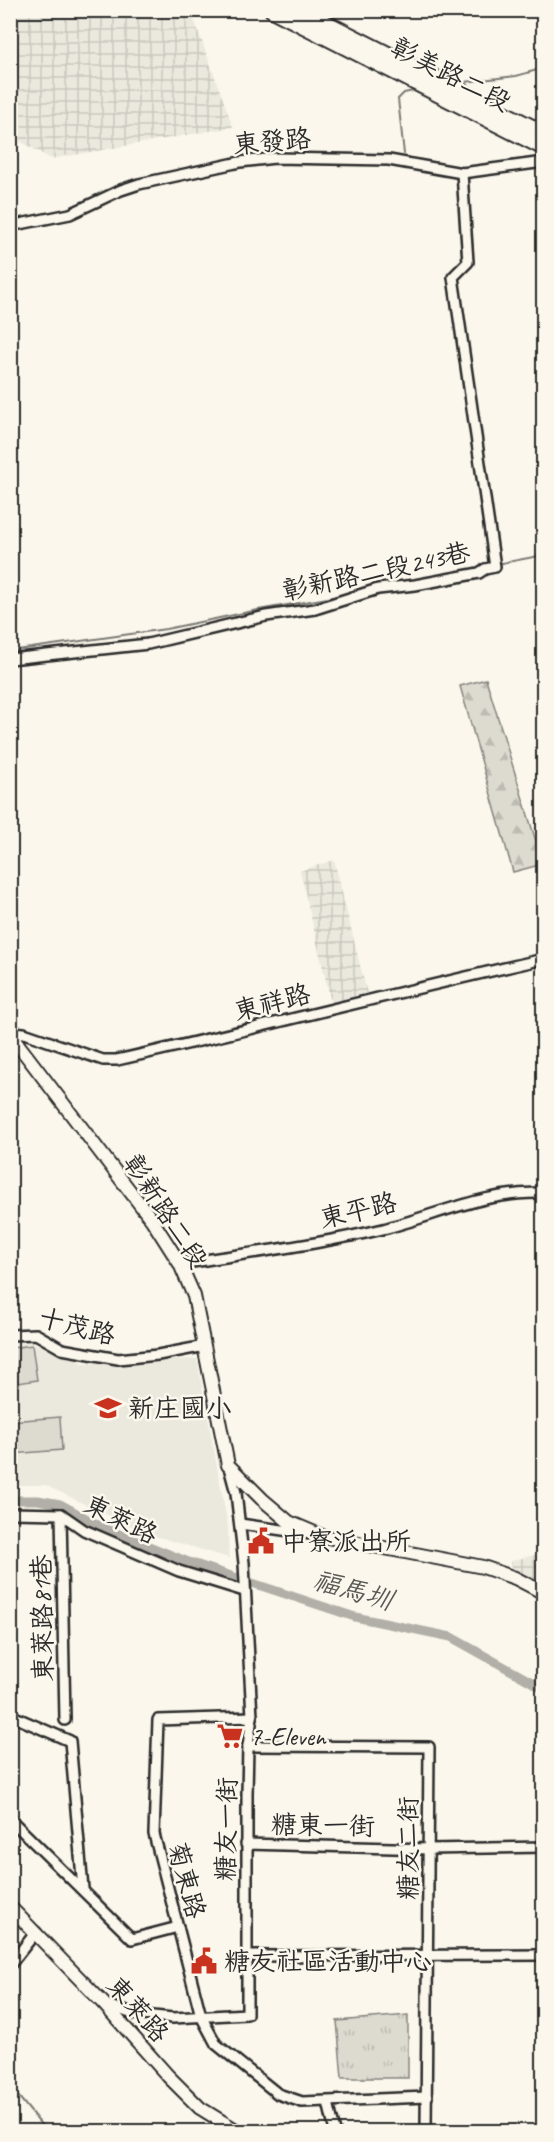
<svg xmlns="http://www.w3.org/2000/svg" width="554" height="2142" font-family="Caveat,'LXGW WenKai TC',sans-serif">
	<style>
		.built { fill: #ebe8de }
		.industrial { fill: url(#industrial-grid) }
		.grass { fill: #dddad0; stroke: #84827e; stroke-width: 1.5 }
		.forest { fill: url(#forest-firs); stroke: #84827e; stroke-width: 1.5 }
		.park { fill: url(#park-tufts); stroke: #84827e; stroke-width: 1.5 }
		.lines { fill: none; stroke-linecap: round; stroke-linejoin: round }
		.stream { stroke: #7b7a75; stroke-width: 2 }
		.canal { stroke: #b1afa7; stroke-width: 9 }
		.minor-casing { stroke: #2b2b2b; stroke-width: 14 }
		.tertiary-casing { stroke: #2b2b2b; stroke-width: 16 }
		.secondary-casing { stroke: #2b2b2b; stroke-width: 18 }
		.minor { stroke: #fbf7ec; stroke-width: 9 }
		.tertiary { stroke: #fbf7ec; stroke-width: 12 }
		.secondary { stroke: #fbf7ec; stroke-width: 14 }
		.labels { text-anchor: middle; stroke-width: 5; stroke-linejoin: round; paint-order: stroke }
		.street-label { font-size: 26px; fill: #2b2b2b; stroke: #fbf7ec }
		.poi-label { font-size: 26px; fill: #2b2b2b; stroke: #fbf7ec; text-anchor: start }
		.water-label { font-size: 27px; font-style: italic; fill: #5a5956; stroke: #fbf7ec }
	</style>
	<defs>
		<pattern id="industrial-grid" width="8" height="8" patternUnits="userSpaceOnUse" patternTransform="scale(1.5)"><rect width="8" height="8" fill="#ebe8de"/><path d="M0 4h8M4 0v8" fill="none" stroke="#cac7bf"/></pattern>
		<pattern id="forest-firs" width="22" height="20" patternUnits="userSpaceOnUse" patternTransform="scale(1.5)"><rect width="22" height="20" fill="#dddad0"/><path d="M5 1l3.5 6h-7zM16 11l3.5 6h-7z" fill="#bebbb3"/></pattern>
		<pattern id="park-tufts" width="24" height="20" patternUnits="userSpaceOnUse" patternTransform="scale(1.5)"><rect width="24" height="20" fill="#dddad0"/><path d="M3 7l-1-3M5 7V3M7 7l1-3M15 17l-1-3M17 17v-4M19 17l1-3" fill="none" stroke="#bebbb3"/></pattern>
	</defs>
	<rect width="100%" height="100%" fill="#fbf7ec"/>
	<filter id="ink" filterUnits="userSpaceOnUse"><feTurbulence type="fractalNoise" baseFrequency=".0167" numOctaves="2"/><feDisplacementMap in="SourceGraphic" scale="12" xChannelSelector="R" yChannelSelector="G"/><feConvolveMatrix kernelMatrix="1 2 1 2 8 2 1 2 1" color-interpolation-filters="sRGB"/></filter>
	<g filter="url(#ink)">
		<!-- built -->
		<polygon class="built" points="32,1342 83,1363 197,1359 228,1526 229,1558 145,1533 45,1485 11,1485 11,1344"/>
		<!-- industrial -->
		<g class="industrial">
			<polygon points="10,11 191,11 233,127 51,159 20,141 11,143"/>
			<polygon points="334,860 367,993 331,1002 300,871"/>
			<polygon points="543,1553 543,1585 511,1568 510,1562 514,1560"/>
		</g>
		<!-- grass -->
		<g class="grass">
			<polygon points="32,1345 37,1380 18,1383 12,1348"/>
			<polygon points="60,1417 62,1450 11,1454 11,1421"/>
		</g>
		<!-- forest -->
		<polygon class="forest" points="486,679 543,864 513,872 460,686"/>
		<!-- park -->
		<polygon class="park" points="408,2015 408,2078 342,2078 337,2021"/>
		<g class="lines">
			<!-- stream -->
			<g class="stream">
				<polyline points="456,83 516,76 544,68"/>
				<polyline points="404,154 398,99 404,93 418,90"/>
				<polyline points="497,564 544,555"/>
				<polyline points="430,578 480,567"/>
				<polyline points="10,651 166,629 258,610 345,595"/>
				<polyline points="411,985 544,954"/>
				<polyline points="125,1053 175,1042"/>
				<polyline points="10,2086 47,2132"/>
			</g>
			<!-- canal -->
			<polyline class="canal" points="10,1500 38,1500 60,1504 104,1528 186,1561 355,1617 451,1637 544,1689"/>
			<!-- minor casing -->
			<g class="minor-casing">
				<g id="minor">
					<polyline points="10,226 70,214 121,190 139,184 240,162 275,158 389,160 462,173 544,162"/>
					<polyline points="10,659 148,644 266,616 315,609 378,589 415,585 479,573 485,569 495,567 453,277 468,262 462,173"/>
					<path d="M10,1032L24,1033L103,1060H117C260,1028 401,991 544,959"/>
					<path d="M180,1264C247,1253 317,1245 383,1229C438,1215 485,1191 544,1193"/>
					<polyline points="10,1335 36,1334 62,1349 118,1359 158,1355 205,1346"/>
					<polyline points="10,1513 61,1514 84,1530 179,1571 244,1591"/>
					<polyline points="61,1514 65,1720"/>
					<polyline points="240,1524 311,1534"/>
					<polyline points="10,1715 70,1741 83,1889"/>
					<polyline points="252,1717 158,1720 154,1834 201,2016 216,2044 278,2094 302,2102 427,2097"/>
					<polyline points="248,1746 429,1747 426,2132"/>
					<polyline points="10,1819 132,1939 178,1927"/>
					<polyline points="246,1844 429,1849 544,1847"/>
					<polyline points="247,1956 544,1955"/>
					<polyline points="10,1965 36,1932"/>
					<polyline points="107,2005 133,2014 173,2018 247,2014 247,1794 248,1746 252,1717 244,1563 236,1493 229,1467"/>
					<polyline points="328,2102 335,2132"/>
					<polyline points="459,2132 514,2132"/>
				</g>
			</g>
			<!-- tertiary casing -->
			<g class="tertiary-casing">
				<g id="tertiary">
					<polyline points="10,1034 152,1220 180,1264 194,1296 228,1465 262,1499 289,1522 322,1536 483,1567 515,1578 544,1593"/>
					<polyline points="10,1907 104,2004 168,2076 200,2108 239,2132"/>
				</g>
			</g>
			<!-- secondary casing -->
			<g class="secondary-casing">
				<g id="secondary">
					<polyline points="272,10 544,148"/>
					<polyline points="301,10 544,133"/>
				</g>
			</g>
			<!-- minor -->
			<use href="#minor" class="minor"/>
			<!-- tertiary -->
			<use href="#tertiary" class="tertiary"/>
			<!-- secondary -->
			<use href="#secondary" class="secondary"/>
		</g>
	</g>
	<!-- icons -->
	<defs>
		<g id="school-bare" transform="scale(2.07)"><path d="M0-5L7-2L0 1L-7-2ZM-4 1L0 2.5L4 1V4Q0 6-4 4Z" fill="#c8321e" stroke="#fbf7ec" stroke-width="2.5" paint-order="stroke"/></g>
		<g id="civic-bare" transform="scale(2.07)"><path d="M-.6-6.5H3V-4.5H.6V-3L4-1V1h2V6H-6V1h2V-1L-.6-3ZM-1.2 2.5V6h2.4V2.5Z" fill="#c8321e" stroke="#fbf7ec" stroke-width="2.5" paint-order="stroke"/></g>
		<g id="supermarket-bare" transform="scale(2.07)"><path d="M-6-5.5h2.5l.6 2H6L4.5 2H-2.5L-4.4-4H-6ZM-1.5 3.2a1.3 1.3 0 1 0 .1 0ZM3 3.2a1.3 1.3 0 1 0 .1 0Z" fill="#c8321e" stroke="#fbf7ec" stroke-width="2.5" paint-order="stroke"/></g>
	</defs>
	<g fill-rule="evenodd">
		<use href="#school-bare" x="108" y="1408"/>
		<use href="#civic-bare" x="261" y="1541"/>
		<use href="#supermarket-bare" x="230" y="1736"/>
		<use href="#civic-bare" x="204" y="1961"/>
	</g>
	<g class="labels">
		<!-- street labels -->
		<g class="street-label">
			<text transform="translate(451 74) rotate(27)" y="9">彰美路二段</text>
			<text transform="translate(272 141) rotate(-5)" y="9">東發路</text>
			<text transform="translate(376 571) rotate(-12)" y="9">彰新路二段243巷</text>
			<text transform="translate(272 1002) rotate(-14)" y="9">東祥路</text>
			<text transform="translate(358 1210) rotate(-13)" y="9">東平路</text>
			<text transform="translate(166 1211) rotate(57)" y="9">彰新路二段</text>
			<text transform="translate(77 1326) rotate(14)" y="9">十茂路</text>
			<text transform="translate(121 1519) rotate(26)" y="9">東萊路</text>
			<text transform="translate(42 1618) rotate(-91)" y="9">東萊路81巷</text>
			<text transform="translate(323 1825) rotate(1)" y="9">糖東一街</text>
			<text transform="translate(226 1829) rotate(-89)" y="9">糖友一街</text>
			<text transform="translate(408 1848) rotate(-90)" y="9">糖友二街</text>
			<text transform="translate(187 1880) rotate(75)" y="9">菊東路</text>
			<text transform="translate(138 2009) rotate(48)" y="9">東萊路</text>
		</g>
		<!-- poi labels -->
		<g class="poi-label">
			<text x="128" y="1417">新庄國小</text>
			<text x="281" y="1550">中寮派出所</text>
			<text x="250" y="1745">7-Eleven</text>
			<text x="224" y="1970">糖友社區活動中心</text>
		</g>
		<!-- water labels -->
		<g class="water-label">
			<text transform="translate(353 1590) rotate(16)" y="9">福馬圳</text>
		</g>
	</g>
	<!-- margin -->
	<rect width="554" height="2142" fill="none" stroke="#fbf7ec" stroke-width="36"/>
	<rect x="18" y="18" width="518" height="2106" fill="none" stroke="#2b2b2b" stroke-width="2" filter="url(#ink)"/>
</svg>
